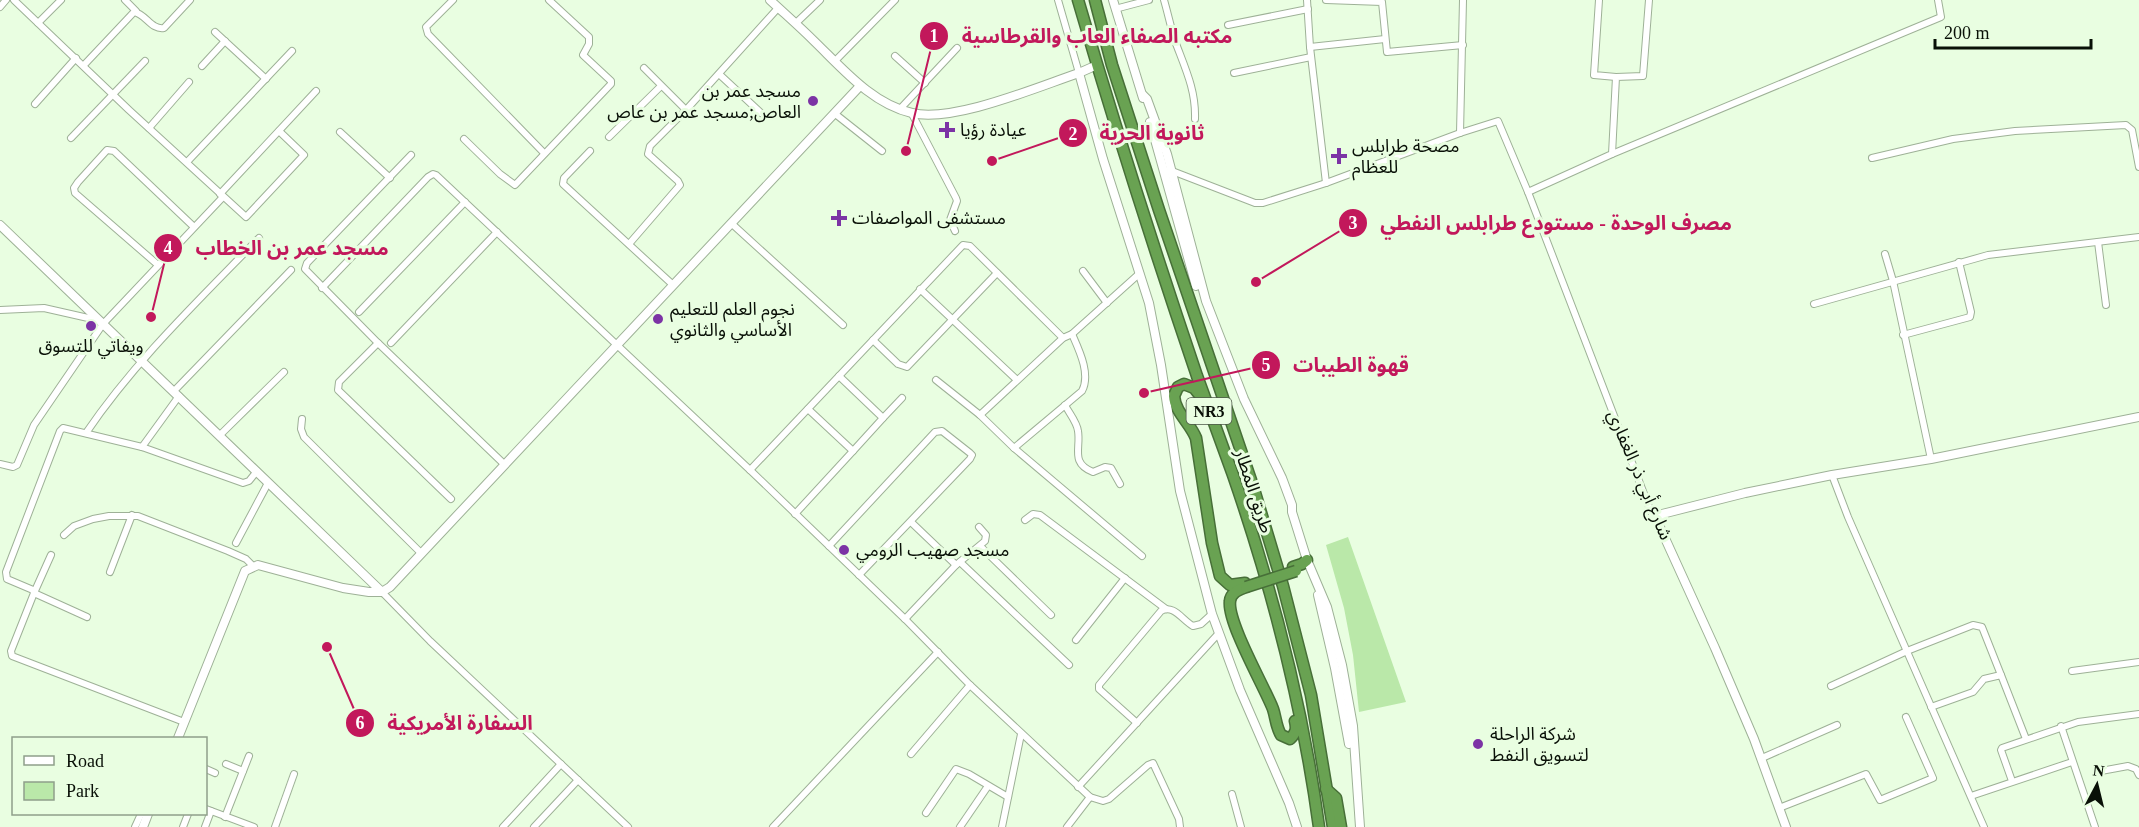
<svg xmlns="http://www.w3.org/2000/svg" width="2139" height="827" font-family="'Times New Roman','Noto Sans Arabic',serif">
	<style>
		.green { fill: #bae8a9 }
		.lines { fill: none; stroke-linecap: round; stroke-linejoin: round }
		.street-casing { stroke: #9eb197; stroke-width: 8 }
		.secondary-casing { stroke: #9eb197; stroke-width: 10 }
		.highway-casing { stroke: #476f38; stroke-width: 13 }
		.street { stroke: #fff; stroke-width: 6 }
		.secondary { stroke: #fff; stroke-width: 8 }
		.highway { stroke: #69a252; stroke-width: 10 }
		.highway-bridge-casing { stroke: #476f38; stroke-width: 13; stroke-linecap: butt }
		.highway-bridge { stroke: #69a252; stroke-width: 10 }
		.poi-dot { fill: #7c33a5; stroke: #e9fee1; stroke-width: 2 }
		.labels { text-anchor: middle; stroke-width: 6; stroke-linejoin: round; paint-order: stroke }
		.shield { fill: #e9fee1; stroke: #4c5748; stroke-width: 1.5 }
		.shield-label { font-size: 16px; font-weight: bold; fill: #091007 }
		.poi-label { font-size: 18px; fill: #091007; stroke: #e9fee1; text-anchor: start }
		.street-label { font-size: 18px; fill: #091007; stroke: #e9fee1 }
		.leader { fill: none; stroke: #c2185b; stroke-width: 2 }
		.callout-dot { fill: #c2185b; stroke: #e9fee1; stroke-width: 2 }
		.mark-label { font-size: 18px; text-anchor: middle; font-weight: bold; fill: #fff }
		.callout-label { font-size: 20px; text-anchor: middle; font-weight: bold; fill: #c2185b; stroke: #e9fee1; stroke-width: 6; stroke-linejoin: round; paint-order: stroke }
	</style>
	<rect width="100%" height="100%" fill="#e9fee1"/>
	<!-- green -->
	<polygon class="green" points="1348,537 1406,702 1359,712 1353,655 1344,608 1326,545"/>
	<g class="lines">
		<!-- street casing -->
		<g class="street-casing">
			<g id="street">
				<polyline points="14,0 129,110 246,217 304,155 279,131"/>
				<polyline points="125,0 136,11"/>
				<polyline points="453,0 426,27 428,34 544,153"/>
				<polyline points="1058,0 1079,73"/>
				<path d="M1164,0C1168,14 1171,28 1175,41C1185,68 1196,90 1195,119"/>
				<polyline points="1307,0 1310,47 1326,183"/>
				<polyline points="1326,0 1382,2 1387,52 1463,45"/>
				<polyline points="1599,0 1594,75 1616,77"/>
				<polyline points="0,7 6,0"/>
				<polyline points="1115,9 1149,0"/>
				<polyline points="38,23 61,0"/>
				<polyline points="796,23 820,0"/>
				<polyline points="1228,25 1308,9"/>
				<polyline points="215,32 266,79"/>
				<polyline points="1310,47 1385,39"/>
				<polyline points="895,56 925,83"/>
				<polyline points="835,61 895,0"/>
				<path d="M84,65L134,12C146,14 151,30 164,28L190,0"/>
				<polyline points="202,66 225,41"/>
				<polyline points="644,68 686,110"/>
				<polyline points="1234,73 1311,57"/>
				<polyline points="719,74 761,113"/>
				<polyline points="35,104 76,58"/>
				<polyline points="900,109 957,48"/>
				<polyline points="834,113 882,151"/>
				<polyline points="912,114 956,198 957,201 950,220 955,231"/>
				<polyline points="149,128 189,82"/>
				<polyline points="340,132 390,178"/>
				<polyline points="1460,133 1463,0"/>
				<polyline points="609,137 661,86"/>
				<polyline points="71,138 145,61"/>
				<polyline points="464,139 500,174 515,185 611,84 611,81 583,55 589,44 589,37 549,0"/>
				<polyline points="590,151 564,178 563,184 672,284"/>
				<polyline points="1612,154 1941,17 1938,0"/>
				<polyline points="411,155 307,263 305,269 378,343 505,465"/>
				<polyline points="1872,158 1953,139 2015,131 2126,125 2132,130 2139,167"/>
				<polyline points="187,162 292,51"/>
				<polyline points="1169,172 1172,171 1255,203 1263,203 1326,183 1460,133 1498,121 1528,192 1651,512 1659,525"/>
				<polyline points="1528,192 1612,154 1616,77 1643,76 1649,0"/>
				<polyline points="220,194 316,91"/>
				<polyline points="731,223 843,325"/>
				<polyline points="2098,242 2106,305"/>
				<polyline points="629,244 680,185 678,181 648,154 650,146 686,110 778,8"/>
				<polyline points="1885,254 1893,281 1931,459"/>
				<polyline points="158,265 75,193 74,188 78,182 107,150 114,151 194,227"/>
				<polyline points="1083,271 1107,303"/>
				<polyline points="322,288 428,177 433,174 436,175 750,470 905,619 970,685 1090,797 1103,801 1109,799 1148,765 1153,763 1179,819 1180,827"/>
				<polyline points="920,289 1017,380"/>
				<polyline points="1814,304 1988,255 2139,237"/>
				<polyline points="0,310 44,308 97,320"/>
				<polyline points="359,312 465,202"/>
				<polyline points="1903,335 1970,317 1971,312 1959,262"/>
				<polyline points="873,340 898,364 907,367 997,273"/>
				<polyline points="378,343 339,382 338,390 451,499"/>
				<polyline points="391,343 497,232"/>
				<polyline points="839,376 883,418 853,451"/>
				<polyline points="936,380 980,415 1014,448 1142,556"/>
				<polyline points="174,391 291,270"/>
				<path d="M1065,405C1069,413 1077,422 1078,431C1081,448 1070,463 1093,472L1105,467L1111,468L1120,484"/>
				<polyline points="980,415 1063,338 1072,334 1140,273"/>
				<polyline points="883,418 902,398"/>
				<polyline points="302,419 301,429 304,437 421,553"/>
				<path d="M86,433C135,361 198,301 259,238"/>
				<polyline points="220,435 284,372"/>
				<polyline points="142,447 179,396"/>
				<path d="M1014,448L1082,391C1091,374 1079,350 1072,334"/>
				<polyline points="0,464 13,467 17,465 34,425 103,324 223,197"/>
				<polyline points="750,470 963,245 970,246 1063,338"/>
				<polyline points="1832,475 1848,517 1984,827"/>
				<polyline points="795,514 853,451 808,409"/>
				<polyline points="1025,520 1033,514 1040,515 1166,609"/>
				<polyline points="911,522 956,565"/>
				<polyline points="64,535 74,526 93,519 109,516 138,516 228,551 246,559 253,566"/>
				<polyline points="236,543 268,483"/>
				<polyline points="829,546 935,432 942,431 970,453 972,455 970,459 859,575"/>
				<polyline points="980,546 1051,615"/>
				<polyline points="51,555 34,593 87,617"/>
				<polyline points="960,562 1069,665"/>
				<polyline points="110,572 132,515"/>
				<polyline points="382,592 430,641 628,827"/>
				<polyline points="905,619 956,565 985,541 986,535 979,527"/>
				<polyline points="1076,640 1125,578"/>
				<polyline points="2072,671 2139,662"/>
				<polyline points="1831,686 1907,651 1973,625 1982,627 2001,675"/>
				<polyline points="1931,707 1973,692 1984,679 2001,675 2026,739"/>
				<polyline points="184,722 12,656 11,651 34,593 33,590 7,579 6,572 60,431 63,428 142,447 243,483 249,481 257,471"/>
				<path d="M1137,723L1099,689V685L1161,611C1174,604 1182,620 1193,626L1201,624L1212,614"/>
				<polyline points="2061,726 2095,827"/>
				<polyline points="911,754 970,685"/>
				<polyline points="1762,758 1837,725"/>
				<polyline points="226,764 243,771"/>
				<polyline points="206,769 215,773"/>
				<polyline points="2101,771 2128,766 2136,769 2139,775"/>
				<polyline points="2012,781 2001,750 2002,748 2078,722 2139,714"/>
				<polyline points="1078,787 1219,633"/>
				<polyline points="1232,794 1241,827"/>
				<polyline points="1971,796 2072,762"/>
				<polyline points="1779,808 1866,774 1880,800 1933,778 1906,717"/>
				<polyline points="206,809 254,827"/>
				<polyline points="926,813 956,769 969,774 1008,797"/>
				<polyline points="225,817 249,756"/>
				<polyline points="135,827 141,814"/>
				<polyline points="183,827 188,814"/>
				<polyline points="205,827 211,811"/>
				<polyline points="275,827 294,774"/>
				<polyline points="503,827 561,764"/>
				<polyline points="534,827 578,780"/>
				<polyline points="773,827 938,652"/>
				<polyline points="960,827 988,786"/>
				<polyline points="1002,827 1021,734"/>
				<polyline points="1067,827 1090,797"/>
			</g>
		</g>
		<!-- secondary casing -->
		<g class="secondary-casing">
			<g id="secondary">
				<path d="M770,0C785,14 800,27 814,41C842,68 872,104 912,113C953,123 1037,87 1079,73L1097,65"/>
				<polyline points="1113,0 1143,98"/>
				<polyline points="1079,73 1103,159 1149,303 1161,365 1180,491 1212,614 1240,690 1289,803 1297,827"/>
				<polyline points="1143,95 1147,99 1167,154 1206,301 1244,399 1282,478 1292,505 1292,512 1307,560 1327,607 1342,665 1353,726 1360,827"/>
				<polyline points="1150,122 1196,286"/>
				<path d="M0,225L382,592L390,587C546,419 703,252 860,86"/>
				<polyline points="1318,595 1335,668 1349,744"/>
				<polyline points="178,738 245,571 258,565 343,588 369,592 382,592"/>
				<polyline points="143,827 148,814"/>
				<polyline points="1786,827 1754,739 1715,648 1659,525 1662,514 1745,493 1832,475 1931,459 2139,417"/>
			</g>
		</g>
		<!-- highway casing -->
		<g class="highway-casing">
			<g id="highway">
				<path d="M1078,0C1115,127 1155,252 1197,376C1209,409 1221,442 1233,475C1272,588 1303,708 1319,827"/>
				<polyline points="1095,0 1112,65 1159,210 1253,486 1283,586 1311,695 1333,827"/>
				<path d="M1202,398L1194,388L1184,384L1178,387L1174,396C1175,412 1190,423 1196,438L1212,543L1220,576L1230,585L1245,583"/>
				<polyline points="1293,567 1302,564 1307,560"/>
				<path d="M1246,587C1239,590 1231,592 1230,601C1227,622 1264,686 1273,709C1276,718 1276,727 1281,735L1290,739C1296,733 1297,729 1295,721"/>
				<polyline points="1326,789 1336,798 1341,827"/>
			</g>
		</g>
		<!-- street -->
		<use href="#street" class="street"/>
		<!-- secondary -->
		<use href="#secondary" class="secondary"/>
		<!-- highway -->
		<use href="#highway" class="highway"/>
		<!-- highway-bridge casing -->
		<g class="highway-bridge-casing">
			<polyline id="highway-bridge" points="1246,587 1296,571"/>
		</g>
		<!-- highway-bridge -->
		<use href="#highway-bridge" class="highway-bridge"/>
	</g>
	<!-- markers -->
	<g class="poi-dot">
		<circle cx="813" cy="101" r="6"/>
		<path d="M944 121h6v6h6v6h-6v6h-6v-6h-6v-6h6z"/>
		<path d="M1336 147h6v6h6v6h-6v6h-6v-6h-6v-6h6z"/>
		<path d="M836 209h6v6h6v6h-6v6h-6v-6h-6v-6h6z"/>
		<circle cx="658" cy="319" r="6"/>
		<circle cx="91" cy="326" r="6"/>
		<circle cx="844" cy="550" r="6"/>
		<circle cx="1478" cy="744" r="6"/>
	</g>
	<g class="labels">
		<!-- shield labels -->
		<rect class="shield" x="1186.5" y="398" width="45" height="26" rx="4.5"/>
		<g class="shield-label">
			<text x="1209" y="417">NR3</text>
		</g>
		<!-- poi labels -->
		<g class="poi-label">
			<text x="801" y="97" text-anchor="end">مسجد عمر بن<tspan x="801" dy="21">العاص;مسجد عمر بن عاص</tspan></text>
			<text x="960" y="136">عيادة رؤيا</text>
			<text x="1352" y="152">مصحة طرابلس<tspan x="1352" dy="21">للعظام</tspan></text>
			<text x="852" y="224">مستشفى المواصفات</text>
			<text x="670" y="315">نجوم العلم للتعليم<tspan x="670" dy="21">الأساسي والثانوي</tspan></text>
			<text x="91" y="352" text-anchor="middle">ويفاتي للتسوق</text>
			<text x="856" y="556">مسجد صهيب الرومي</text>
			<text x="1490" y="740">شركة الراحلة<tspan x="1490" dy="21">لتسويق النفط</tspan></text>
		</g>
		<!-- street labels -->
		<g class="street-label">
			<text transform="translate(1640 475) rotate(67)" y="6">شارع أبي ذر الغفاري</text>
			<text transform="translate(1254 491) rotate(72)" y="6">طريق المطار</text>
		</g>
	</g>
	<!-- callouts -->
	<path class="leader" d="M906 151L934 36M992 161L1073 133M1256 282L1353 223M151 317L168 248M1144 393L1266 365M327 647L360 723"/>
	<g class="callout-dot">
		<circle cx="906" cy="151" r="6"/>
		<circle cx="992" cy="161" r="6"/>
		<circle cx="1256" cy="282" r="6"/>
		<circle cx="151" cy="317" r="6"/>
		<circle cx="1144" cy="393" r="6"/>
		<circle cx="327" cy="647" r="6"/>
		<circle cx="934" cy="36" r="15"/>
		<circle cx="1073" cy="133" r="15"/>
		<circle cx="1353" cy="223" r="15"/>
		<circle cx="168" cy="248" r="15"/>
		<circle cx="1266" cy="365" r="15"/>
		<circle cx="360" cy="723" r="15"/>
	</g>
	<g class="mark-label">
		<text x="934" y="42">1</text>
		<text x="1073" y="140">2</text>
		<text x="1353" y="229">3</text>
		<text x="168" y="254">4</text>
		<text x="1266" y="371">5</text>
		<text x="360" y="729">6</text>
	</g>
	<g class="callout-label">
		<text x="1097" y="43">مكتبه الصفاء العاب والقرطاسية</text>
		<text x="1152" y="140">ثانوية الحرية</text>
		<text x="1556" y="230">مصرف الوحدة - مستودع طرابلس النفطي</text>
		<text x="292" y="255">مسجد عمر بن الخطاب</text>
		<text x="1351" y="372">قهوة الطيبات</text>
		<text x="460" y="730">السفارة الأمريكية</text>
	</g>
	<!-- legend -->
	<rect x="12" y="737" width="195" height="78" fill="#e9fee1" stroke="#8f9f8a" stroke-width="1.5"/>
	<rect x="24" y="756" width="30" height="9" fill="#ffffff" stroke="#8f9f8a" stroke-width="1.5"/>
	<text x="66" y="767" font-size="18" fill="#091007">Road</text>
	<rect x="24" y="782" width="30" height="18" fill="#bae8a9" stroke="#8f9f8a" stroke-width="1.5"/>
	<text x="66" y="797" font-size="18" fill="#091007">Park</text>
	<!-- north arrow -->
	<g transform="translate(2097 785) rotate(7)" stroke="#e9fee1" stroke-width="4.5" paint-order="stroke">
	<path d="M0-4.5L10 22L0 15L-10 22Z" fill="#091007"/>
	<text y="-9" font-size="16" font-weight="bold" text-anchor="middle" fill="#091007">N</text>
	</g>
	<!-- scale -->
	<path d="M1935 39v9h156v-9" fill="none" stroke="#091007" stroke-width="3"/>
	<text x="1944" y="39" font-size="18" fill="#091007" stroke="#e9fee1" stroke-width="4.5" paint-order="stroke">200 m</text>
</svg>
